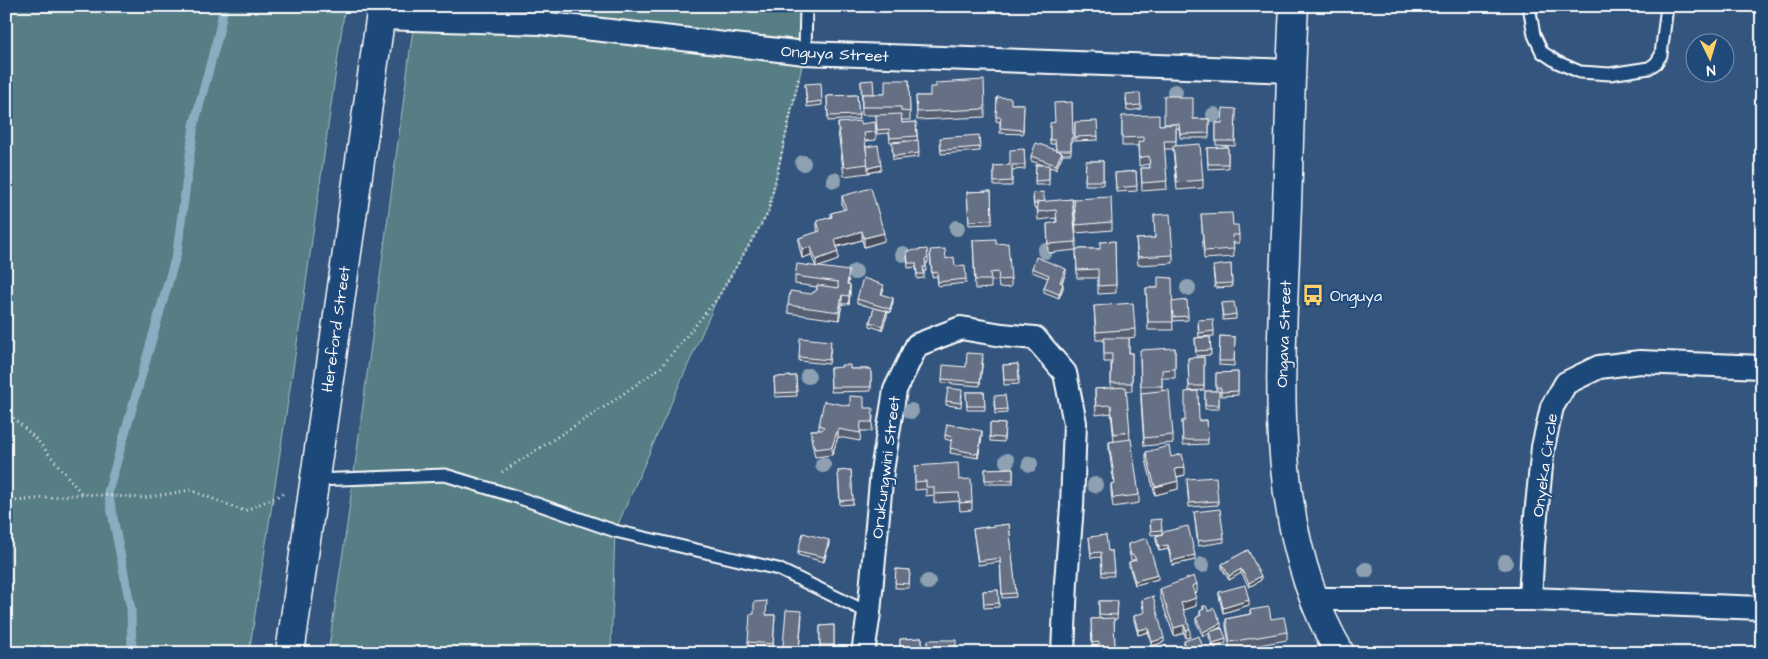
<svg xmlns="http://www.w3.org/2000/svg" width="1768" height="659" font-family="'Architects Daughter',sans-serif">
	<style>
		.green { fill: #577e84; stroke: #abbec2 }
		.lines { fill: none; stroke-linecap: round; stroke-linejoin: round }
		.stream { stroke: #8badc1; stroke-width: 9 }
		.lane-casing { stroke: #fff; stroke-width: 15 }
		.street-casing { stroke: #fff; stroke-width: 26 }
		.secondary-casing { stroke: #fff; stroke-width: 31 }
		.path { stroke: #fff; stroke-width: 3; stroke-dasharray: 1 4; stroke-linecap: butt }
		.lane { stroke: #1f4a7a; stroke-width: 11 }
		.street { stroke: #1f4a7a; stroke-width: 22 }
		.secondary { stroke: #1f4a7a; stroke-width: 28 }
		.tree { fill: #8da1b3 }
		.wall { fill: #576072; stroke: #fff }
		.shaded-wall { fill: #474e5d; stroke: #fff }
		.building { fill: #657085; stroke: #fff }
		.labels { text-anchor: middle; stroke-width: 4; stroke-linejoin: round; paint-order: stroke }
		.street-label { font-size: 16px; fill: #fff; stroke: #1f4a7a }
		.poi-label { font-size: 16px; fill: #fff; stroke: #1f4a7a; text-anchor: start }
	</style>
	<rect width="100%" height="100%" fill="#34557d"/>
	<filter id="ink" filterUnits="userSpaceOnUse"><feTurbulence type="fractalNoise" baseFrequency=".02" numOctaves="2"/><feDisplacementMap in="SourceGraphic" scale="10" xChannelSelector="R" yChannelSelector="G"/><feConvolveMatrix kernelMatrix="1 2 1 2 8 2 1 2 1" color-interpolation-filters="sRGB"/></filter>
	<g filter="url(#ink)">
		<!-- green -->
		<g class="green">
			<polygon points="6,6 345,6 303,304 249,653 6,653"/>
			<polygon points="416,6 806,6 805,53 768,213 717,299 615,531 611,653 328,653 348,518"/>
		</g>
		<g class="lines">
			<!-- stream -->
			<polyline class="stream" points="132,653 131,609 108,492 177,252 194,125 219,32 224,6"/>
			<!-- lane casing -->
			<g class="lane-casing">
				<g id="lane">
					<polyline points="1529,6 1534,35 1542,52 1557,62 1580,72 1610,74 1649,68 1656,63 1661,55 1667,6"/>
					<polyline points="805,53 806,6"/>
					<polyline points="315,480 445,475 514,496 615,531 778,569 869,613"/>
				</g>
			</g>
			<!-- street casing -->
			<g class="street-casing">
				<g id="street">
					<polyline points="380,18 540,23 805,53 1291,71"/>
					<polyline points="1315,599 1530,599 1762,608"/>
					<polyline points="1530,599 1533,545 1543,447 1552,407 1566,383 1599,367 1640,362 1762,367"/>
					<polyline points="863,653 869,613 882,471 895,390 917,345 961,328 1002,335 1035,338 1065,373 1075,423 1072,506 1066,582 1063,653"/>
				</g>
			</g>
			<!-- secondary casing -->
			<g class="secondary-casing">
				<g id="secondary">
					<path d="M1294,6C1290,82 1289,157 1286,232C1281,371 1266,527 1340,653"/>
					<polyline points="290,653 382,6"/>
				</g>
			</g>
			<!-- path -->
			<g class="path">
				<polyline points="6,411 38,441 82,494"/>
				<polyline points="502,472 609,404 661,367 717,299 768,213 799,77"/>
				<polyline points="6,502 82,494 144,498 190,490 244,511 285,493"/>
			</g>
			<!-- lane -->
			<use href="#lane" class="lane"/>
			<!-- street -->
			<use href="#street" class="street"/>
			<!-- secondary -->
			<use href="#secondary" class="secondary"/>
		</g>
		<!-- trees -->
		<g class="tree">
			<circle cx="1175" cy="92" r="8"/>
			<circle cx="1214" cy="115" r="8"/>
			<circle cx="803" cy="163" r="8"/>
			<circle cx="834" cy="180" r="8"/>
			<circle cx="957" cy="228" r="8"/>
			<circle cx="1045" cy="251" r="8"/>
			<circle cx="903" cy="254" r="8"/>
			<circle cx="855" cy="272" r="8"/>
			<circle cx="1188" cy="288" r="8"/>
			<circle cx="808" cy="376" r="8"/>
			<circle cx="911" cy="411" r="8"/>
			<circle cx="1007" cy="461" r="8"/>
			<circle cx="1030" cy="464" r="8"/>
			<circle cx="823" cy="465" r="8"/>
			<circle cx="1095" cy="485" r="8"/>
			<circle cx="1505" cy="562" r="8"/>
			<circle cx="1202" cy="565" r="8"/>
			<circle cx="1366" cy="570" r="8"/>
			<circle cx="928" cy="582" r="8"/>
		</g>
		<!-- wall -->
		<g class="wall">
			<polygon points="909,80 910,120 901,120 902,123 916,122 919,157 893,160 892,147 906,141 890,142 889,133 877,134 876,115 862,115 861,81 874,94 885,94"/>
			<polygon points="805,84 822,101 822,105 807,107"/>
			<polygon points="936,87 985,109 985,117 917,120 916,96 930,96"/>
			<polygon points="857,95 859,119 828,121 827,96"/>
			<polygon points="997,97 1011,104 1024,104 1023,134 1000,133 1000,122 996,121"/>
			<polygon points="1126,98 1141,105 1141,109 1127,111"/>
			<polygon points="1179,98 1193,119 1209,119 1209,138 1180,138 1179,128 1176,128 1176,146 1203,180 1203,188 1177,190 1173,149 1164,149 1167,189 1142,191 1141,168 1150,168 1149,164 1139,166 1138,146 1122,146 1122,116 1159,125 1164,125"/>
			<polygon points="1072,102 1073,142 1071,142 1071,154 1062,154 1062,156 1056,169 1049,167 1049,185 1035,185 1036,165 1043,165 1031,161 1031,156 1056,150 1055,144 1050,144 1050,127"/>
			<polygon points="1236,109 1235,146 1216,145 1216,123 1222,123"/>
			<polygon points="1075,122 1098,136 1098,140 1075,141"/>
			<polygon points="838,123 861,124 876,132 876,140 865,141 866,147 881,170 868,173 844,176 838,132"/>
			<polygon points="940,142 980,147 980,151 941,154"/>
			<polygon points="1228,147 1228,168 1208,169 1207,148"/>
			<polygon points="1024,149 1025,169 1012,170 1012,186 994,186 994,166 1010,165"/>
			<polygon points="1086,161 1103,161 1103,185 1085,185"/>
			<polygon points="1136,171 1137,191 1116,192 1115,173"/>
			<polygon points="991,191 992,224 969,225 967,192"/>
			<polygon points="842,196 884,241 864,247 862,240 837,247 838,260 818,267 849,280 848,284 850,293 849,304 842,304 839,320 788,313 788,305 811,294 817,290 817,287 795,284 795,276 816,267 811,255 802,258 799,246 799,238 818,232 817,229 817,221 831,217 831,213 844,210 842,205"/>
			<polygon points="1033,198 1045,202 1072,199 1076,242 1076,250 1048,253 1047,224 1056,223 1056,218 1038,220 1037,208 1034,208"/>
			<polygon points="1074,199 1112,222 1112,230 1076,233"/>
			<polygon points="1201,214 1233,225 1239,235 1239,243 1233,243 1234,257 1204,259"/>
			<polygon points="1154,215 1173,255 1173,263 1138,265 1136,239 1155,238"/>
			<polygon points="973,240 996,244 1011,279 1011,287 999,288 998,280 991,281 991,288 975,289"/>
			<polygon points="1115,241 1116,293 1098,294 1098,278 1077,278 1076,249 1100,249"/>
			<polygon points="907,255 928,258 928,263 926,263 926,271 924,271 924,278 917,279 916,267 908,268"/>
			<polygon points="930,255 946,259 955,266 966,279 966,283 938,286 937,276 932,277"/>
			<polygon points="1231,264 1232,287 1215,288 1213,270"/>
			<polygon points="1032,268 1066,273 1062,283 1063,288 1059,298 1044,292 1044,288 1048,278 1032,272"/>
			<polygon points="1146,288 1158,288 1188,316 1188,320 1173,321 1172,308 1173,330 1148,330"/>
			<polygon points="884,289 882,294 893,302 890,313 887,312 887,316 882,330 870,326 870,322 874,308 857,303 857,299"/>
			<polygon points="1221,303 1236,314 1236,319 1223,320"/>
			<polygon points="1094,306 1135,329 1135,337 1129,338 1129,353 1132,353 1132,391 1126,391 1130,439 1139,495 1139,503 1113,507 1111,492 1111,484 1114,483 1109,450 1109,442 1114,441 1111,413 1096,415 1095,397 1095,389 1111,388 1111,362 1104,362 1104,340 1096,340"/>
			<polygon points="1198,325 1214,331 1214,336 1199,337"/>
			<polygon points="1220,336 1235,337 1234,366 1219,365"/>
			<polygon points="1210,337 1211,355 1196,356 1195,338"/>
			<polygon points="831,345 829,364 799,361 799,357"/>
			<polygon points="1175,348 1175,378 1162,378 1162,391 1173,435 1173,443 1144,446 1141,401 1141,393 1140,358"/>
			<polygon points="1204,357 1204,390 1189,391 1188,358"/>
			<polygon points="983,358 980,386 942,383 942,379"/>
			<polygon points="1018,364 1019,384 1004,385 1003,365"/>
			<polygon points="830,368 850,369 871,369 871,391 831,392"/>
			<polygon points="1238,372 1238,395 1221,396 1221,392 1219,392 1219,409 1205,409 1205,391 1216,391 1216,373"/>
			<polygon points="796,376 797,396 775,397 774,377"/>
			<polygon points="966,392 984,392 985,410 967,410"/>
			<polygon points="962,394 961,407 946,405 946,401"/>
			<polygon points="994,400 1007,409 1007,413 995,414"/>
			<polygon points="850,406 864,408 873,416 872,431 861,431 860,441 838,437 832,455 815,457 811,438 811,430 819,430 819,425"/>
			<polygon points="1207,420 1208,444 1183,445 1182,421"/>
			<polygon points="990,423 1005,424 1004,442 990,441"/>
			<polygon points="945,435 982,436 978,458 950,453 952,441 945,439"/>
			<polygon points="1146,452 1185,475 1177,477 1178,489 1155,495 1146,460"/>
			<polygon points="915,466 959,480 972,502 972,510 960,511 959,501 934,503 934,495 926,496 926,489 915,490"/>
			<polygon points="1013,468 1013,484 985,484 985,469"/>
			<polygon points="851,470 853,504 840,505 838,471"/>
			<polygon points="1187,483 1218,501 1218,505 1189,507"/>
			<polygon points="1194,512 1224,538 1224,542 1198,546"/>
			<polygon points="1009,524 1016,597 1002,598 1000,562 978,565 973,529"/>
			<polygon points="1150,524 1162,530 1162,534 1151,535"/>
			<polygon points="1156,536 1195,560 1172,565 1168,549 1159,551 1156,540"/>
			<polygon points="1089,537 1108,551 1112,551 1114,576 1102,576 1101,557 1091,558"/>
			<polygon points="829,544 824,562 798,555 798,551"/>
			<polygon points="1128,544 1158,579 1135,585 1129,566 1129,562 1135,560 1131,560 1128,548"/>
			<polygon points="1248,550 1261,580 1249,587 1241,573 1229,580 1222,568 1222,564"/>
			<polygon points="896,569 910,570 909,588 895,588"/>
			<polygon points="1160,589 1197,592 1194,593 1196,606 1183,610 1190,637 1186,638 1184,633 1174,636 1160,597"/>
			<polygon points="998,590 999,607 984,608 983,591"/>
			<polygon points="1219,592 1249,605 1223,613 1219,596"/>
			<polygon points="1142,600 1164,642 1152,646 1148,632 1138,635 1134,620 1134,616 1144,613 1142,604"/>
			<polygon points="1099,601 1118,601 1117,619 1114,619 1115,653 1099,653 1099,647 1092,647 1091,619 1099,619"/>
			<polygon points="1203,606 1209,611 1221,627 1212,632 1226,643 1215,647 1217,653 1186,653 1184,649 1184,641 1204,650 1213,647 1209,637 1209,633 1203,636 1196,622 1196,618 1200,615 1200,611 1203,610"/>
			<polygon points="1250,610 1271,619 1287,632 1287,640 1230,650 1226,627 1226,619 1250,614"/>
			<polygon points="766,615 775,615 773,648 748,646 748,642"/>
			<polygon points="802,615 799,652 783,651 783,646"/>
			<polygon points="834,625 834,649 820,650 820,626"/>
			<polygon points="922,638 922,653 900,653 900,639"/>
		</g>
		<!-- shaded-wall -->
		<g class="shaded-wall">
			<polygon points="1062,152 1062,156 1056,169 1056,165"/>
			<polygon points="881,165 881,170 868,173 868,168"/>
			<polygon points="862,231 862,240 835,247 835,239"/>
			<polygon points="884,233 884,241 864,247 864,238"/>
			<polygon points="811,247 811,255 802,258 802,249"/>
			<polygon points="838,252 838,260 816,268 816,260"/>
			<polygon points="1066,269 1066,273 1060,286 1060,282"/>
			<polygon points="1063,284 1063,288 1059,298 1059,294"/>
			<polygon points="850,285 850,293 849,304 849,296"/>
			<polygon points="842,295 842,304 839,320 839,312"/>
			<polygon points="893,298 893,302 890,313 890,309"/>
			<polygon points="887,311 887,316 882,330 882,326"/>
			<polygon points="838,429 838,437 832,455 832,447"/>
			<polygon points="982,431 982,436 978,458 978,454"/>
			<polygon points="1185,467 1185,475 1175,477 1175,469"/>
			<polygon points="1178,481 1178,489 1155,495 1155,487"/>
			<polygon points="829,540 829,544 824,562 824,557"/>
			<polygon points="1168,545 1168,549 1159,551 1159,547"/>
			<polygon points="1195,555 1195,560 1172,565 1172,561"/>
			<polygon points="1241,569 1241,573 1229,580 1229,576"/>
			<polygon points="1158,575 1158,579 1135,585 1135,581"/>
			<polygon points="1261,576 1261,580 1249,587 1249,583"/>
			<polygon points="1197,584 1197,592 1192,594 1192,586"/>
			<polygon points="1196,598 1196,606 1181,611 1181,603"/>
			<polygon points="1249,600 1249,605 1223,613 1223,608"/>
			<polygon points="1221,623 1221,627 1203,636 1203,632"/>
			<polygon points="1184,625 1184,633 1174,636 1174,628"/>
			<polygon points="1148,628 1148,632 1138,635 1138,630"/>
			<polygon points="1190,629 1190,637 1186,638 1186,630"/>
			<polygon points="1164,638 1164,642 1152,646 1152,642"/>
			<polygon points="1226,639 1226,643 1213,648 1213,643"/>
		</g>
		<!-- building -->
		<g class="building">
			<polygon points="873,80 874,94 862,94 862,98 861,81"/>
			<polygon points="885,80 909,80 910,112 901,111 901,107 862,107 862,94 885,94"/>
			<polygon points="984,80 985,109 917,112 916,96 930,96 930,87 936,87 936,83"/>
			<polygon points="821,83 822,101 807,103 805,84"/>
			<polygon points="1140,93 1141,105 1127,106 1126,94"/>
			<polygon points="857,95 859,115 828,116 827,96"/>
			<polygon points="1164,96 1179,96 1179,98 1193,98 1193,119 1209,119 1209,133 1180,134 1179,124 1164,124"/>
			<polygon points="997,97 1011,98 1011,104 1024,104 1023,130 1000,128 1001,117 996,117"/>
			<polygon points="1072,102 1073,138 1071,138 1071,150 1056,150 1062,152 1056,165 1031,156 1036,143 1056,150 1055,140 1050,140 1050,123 1055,122 1054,103"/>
			<polygon points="1223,108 1236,109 1235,141 1216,141 1216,123 1222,123"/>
			<polygon points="901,114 902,123 916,122 917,136 890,138 889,129 877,130 876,115"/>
			<polygon points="1159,115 1159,125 1176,124 1176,141 1164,141 1167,181 1142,183 1141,168 1150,168 1149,156 1139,158 1138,142 1144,141 1144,137 1122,138 1122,116"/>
			<polygon points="861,121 861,124 875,122 876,132 864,133 868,164 844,167 838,123"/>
			<polygon points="1097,121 1098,136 1075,137 1075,122"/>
			<polygon points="979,135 980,147 941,150 940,138"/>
			<polygon points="918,140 919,153 893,156 892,143"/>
			<polygon points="1200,144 1203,180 1177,182 1173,146"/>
			<polygon points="878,145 881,165 868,168 866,147"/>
			<polygon points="1228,147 1228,164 1208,164 1207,148"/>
			<polygon points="1024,149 1025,165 1012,165 1012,181 994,182 994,166 1010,165 1010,150"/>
			<polygon points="1086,161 1103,161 1103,181 1085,181"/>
			<polygon points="1036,165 1049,165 1049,180 1035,181"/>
			<polygon points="1136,171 1137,186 1116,188 1115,173"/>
			<polygon points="871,188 884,233 864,238 862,231 835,239 838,252 816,260 811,247 802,249 799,238 820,231 817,221 832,217 831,213 846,209 842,196"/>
			<polygon points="991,191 992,220 969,221 967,192"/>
			<polygon points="1043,192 1045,202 1037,202 1037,204 1034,204 1033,193"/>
			<polygon points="1111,197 1112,222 1076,225 1074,199"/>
			<polygon points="1072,199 1076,242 1048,244 1047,224 1057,222 1056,210 1038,212 1037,202"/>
			<polygon points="1232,213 1233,225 1238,225 1239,235 1232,235 1234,249 1204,251 1201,214"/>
			<polygon points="1170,214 1173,255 1138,257 1136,239 1155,238 1154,215"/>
			<polygon points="996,239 996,244 1008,243 1011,279 999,280 998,272 990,273 991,280 975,280 973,240"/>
			<polygon points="1115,241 1116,285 1098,286 1098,269 1077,270 1076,249 1100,249 1100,242"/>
			<polygon points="927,249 928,258 925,259 926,267 923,267 924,274 917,274 916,263 908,263 907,251"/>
			<polygon points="945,249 946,259 954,257 955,266 965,265 966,279 938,282 937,272 932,273 930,250"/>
			<polygon points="1036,257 1066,269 1060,282 1063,284 1059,294 1044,288 1049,275 1032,268"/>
			<polygon points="797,264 849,271 847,284 850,285 849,296 842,295 839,312 788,305 790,291 811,294 817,290 817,285 838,288 838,282 795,276"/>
			<polygon points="1231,264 1232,283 1215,284 1213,266"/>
			<polygon points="1158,277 1172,278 1173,322 1148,322 1146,288 1158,288"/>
			<polygon points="863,278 884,285 881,294 893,298 890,309 857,299"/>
			<polygon points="1187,300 1188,316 1173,317 1172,302"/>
			<polygon points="1234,302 1236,314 1223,316 1221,303"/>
			<polygon points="1133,303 1135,329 1096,332 1094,306"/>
			<polygon points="874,308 887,311 882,326 870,322"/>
			<polygon points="1213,319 1214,331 1199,333 1198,320"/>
			<polygon points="1220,336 1235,337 1234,361 1219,361"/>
			<polygon points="1210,337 1211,350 1196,351 1195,338"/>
			<polygon points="800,338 831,341 829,360 799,357"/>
			<polygon points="1104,338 1129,338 1129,353 1132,353 1132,383 1111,383 1112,354 1104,354"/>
			<polygon points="1175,348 1175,369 1162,370 1162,386 1141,386 1140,350"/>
			<polygon points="967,353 983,354 980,382 942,379 943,365 966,367"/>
			<polygon points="1204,357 1204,386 1189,386 1188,358"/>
			<polygon points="1018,364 1019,380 1004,380 1003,365"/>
			<polygon points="841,365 850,365 850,369 871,369 871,387 831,387 830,368 842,367"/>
			<polygon points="1238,372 1238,391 1221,392 1221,388 1216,388 1216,373"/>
			<polygon points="796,376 797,392 775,393 774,377"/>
			<polygon points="1126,387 1130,432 1114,434 1111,405 1096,406 1095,389"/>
			<polygon points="948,388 962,390 961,403 946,401"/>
			<polygon points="1169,390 1173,435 1144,438 1141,393"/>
			<polygon points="1198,391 1199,421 1207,420 1208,440 1183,440 1182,421 1185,421 1185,392"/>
			<rect x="1205" y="391" width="14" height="14"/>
			<polygon points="966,392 984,392 985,406 967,406"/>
			<polygon points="1005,395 1007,409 995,410 994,396"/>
			<polygon points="850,396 864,397 864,408 873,408 872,422 861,422 860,433 838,429 832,447 815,449 811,430 822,430 824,427 819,425 824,401 850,406"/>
			<polygon points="990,423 1005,424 1004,438 990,437"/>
			<polygon points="947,424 982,431 978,454 950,448 952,437 945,435"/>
			<polygon points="1131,439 1139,495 1113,498 1111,484 1115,483 1109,442"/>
			<polygon points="1169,446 1171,457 1182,454 1185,467 1175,469 1178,481 1155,487 1146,452"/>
			<polygon points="958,463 959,480 971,479 972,502 960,503 959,493 934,494 934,487 926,487 926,481 915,482 915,466"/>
			<polygon points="1013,468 1013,480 985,480 985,469"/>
			<polygon points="851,470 853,500 840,501 838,471"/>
			<polygon points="1216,477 1218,501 1189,503 1187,479"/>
			<polygon points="1220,509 1224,538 1198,541 1194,512"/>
			<polygon points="1161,519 1162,530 1151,531 1150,520"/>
			<polygon points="1009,524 1016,593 1002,594 1000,558 978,561 973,529"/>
			<polygon points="1188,526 1195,555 1172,561 1168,545 1159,547 1156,536 1163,534 1163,532"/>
			<polygon points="803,533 829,540 824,557 798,551"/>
			<polygon points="1106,535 1108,551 1112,551 1114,572 1102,572 1101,552 1091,553 1089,537"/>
			<polygon points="1147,538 1158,575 1135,581 1129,562 1136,560 1134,556 1131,555 1128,544"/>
			<polygon points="1248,550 1261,576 1249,583 1241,569 1229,576 1222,564"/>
			<polygon points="896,569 910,570 909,584 895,583"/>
			<polygon points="1194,576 1197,584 1192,586 1196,598 1181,603 1190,629 1186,630 1184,625 1174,628 1160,589"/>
			<polygon points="1245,585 1249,600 1223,608 1219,592"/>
			<polygon points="998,590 999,603 984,604 983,591"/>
			<polygon points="1153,596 1164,638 1152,642 1148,628 1138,630 1134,616 1145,612 1142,600"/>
			<polygon points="767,601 766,615 775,615 773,644 748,642 750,614 754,614 754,602"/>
			<polygon points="1099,601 1118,601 1117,615 1099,614"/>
			<polygon points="1203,606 1206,606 1209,611 1214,608 1221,623 1203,632 1196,618 1201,615 1200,611 1204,609"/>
			<polygon points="1269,607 1271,619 1284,617 1287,632 1230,642 1226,619 1251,614 1250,610"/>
			<polygon points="786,610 802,611 799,648 783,646"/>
			<polygon points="1114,618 1115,649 1099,650 1099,642 1092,643 1091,619"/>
			<polygon points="834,625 834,645 820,645 820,626"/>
			<polygon points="1222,628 1226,639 1213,643 1209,632"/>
			<polygon points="1199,636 1204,650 1215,646 1217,653 1188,653 1184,641"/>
			<polygon points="922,638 922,650 900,650 900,639"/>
			<polygon points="928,640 956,640 956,653 927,653"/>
		</g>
	</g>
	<!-- icons -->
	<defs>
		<g id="bus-bare" transform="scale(1.725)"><path d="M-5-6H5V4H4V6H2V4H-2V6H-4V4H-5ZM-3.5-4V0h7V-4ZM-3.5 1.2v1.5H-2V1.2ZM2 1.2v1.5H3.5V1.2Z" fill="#ffd166" stroke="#1f4a7a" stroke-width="2.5" paint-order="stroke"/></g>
	</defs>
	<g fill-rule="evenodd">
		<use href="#bus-bare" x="1313" y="295"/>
	</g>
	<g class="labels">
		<!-- street labels -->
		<g class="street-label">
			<text transform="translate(835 53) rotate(3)" y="6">Onguya Street</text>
			<text transform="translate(335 329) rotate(-82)" y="6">Hereford Street</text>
			<text transform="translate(1283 334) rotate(-88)" y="6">Ongava Street</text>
			<text transform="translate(1544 465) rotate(-82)" y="6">Onyeka Circle</text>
			<text transform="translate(885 467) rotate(-83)" y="6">Orukungwini Street</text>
		</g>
		<!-- poi labels -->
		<g class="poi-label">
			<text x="1330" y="301">Onguya</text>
		</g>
	</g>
	<!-- margin -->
	<rect width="1768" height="659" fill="none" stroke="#1f4a7a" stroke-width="25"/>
	<rect x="12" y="12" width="1743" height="634" fill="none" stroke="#fff" stroke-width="2" filter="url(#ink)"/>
	<!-- north arrow -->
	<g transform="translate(1710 58) rotate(175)"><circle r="24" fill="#1f4a7a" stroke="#7992af"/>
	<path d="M0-4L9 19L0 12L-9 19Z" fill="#ffd166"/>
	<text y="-8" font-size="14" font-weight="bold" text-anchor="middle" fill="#ffffff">N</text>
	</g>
</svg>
